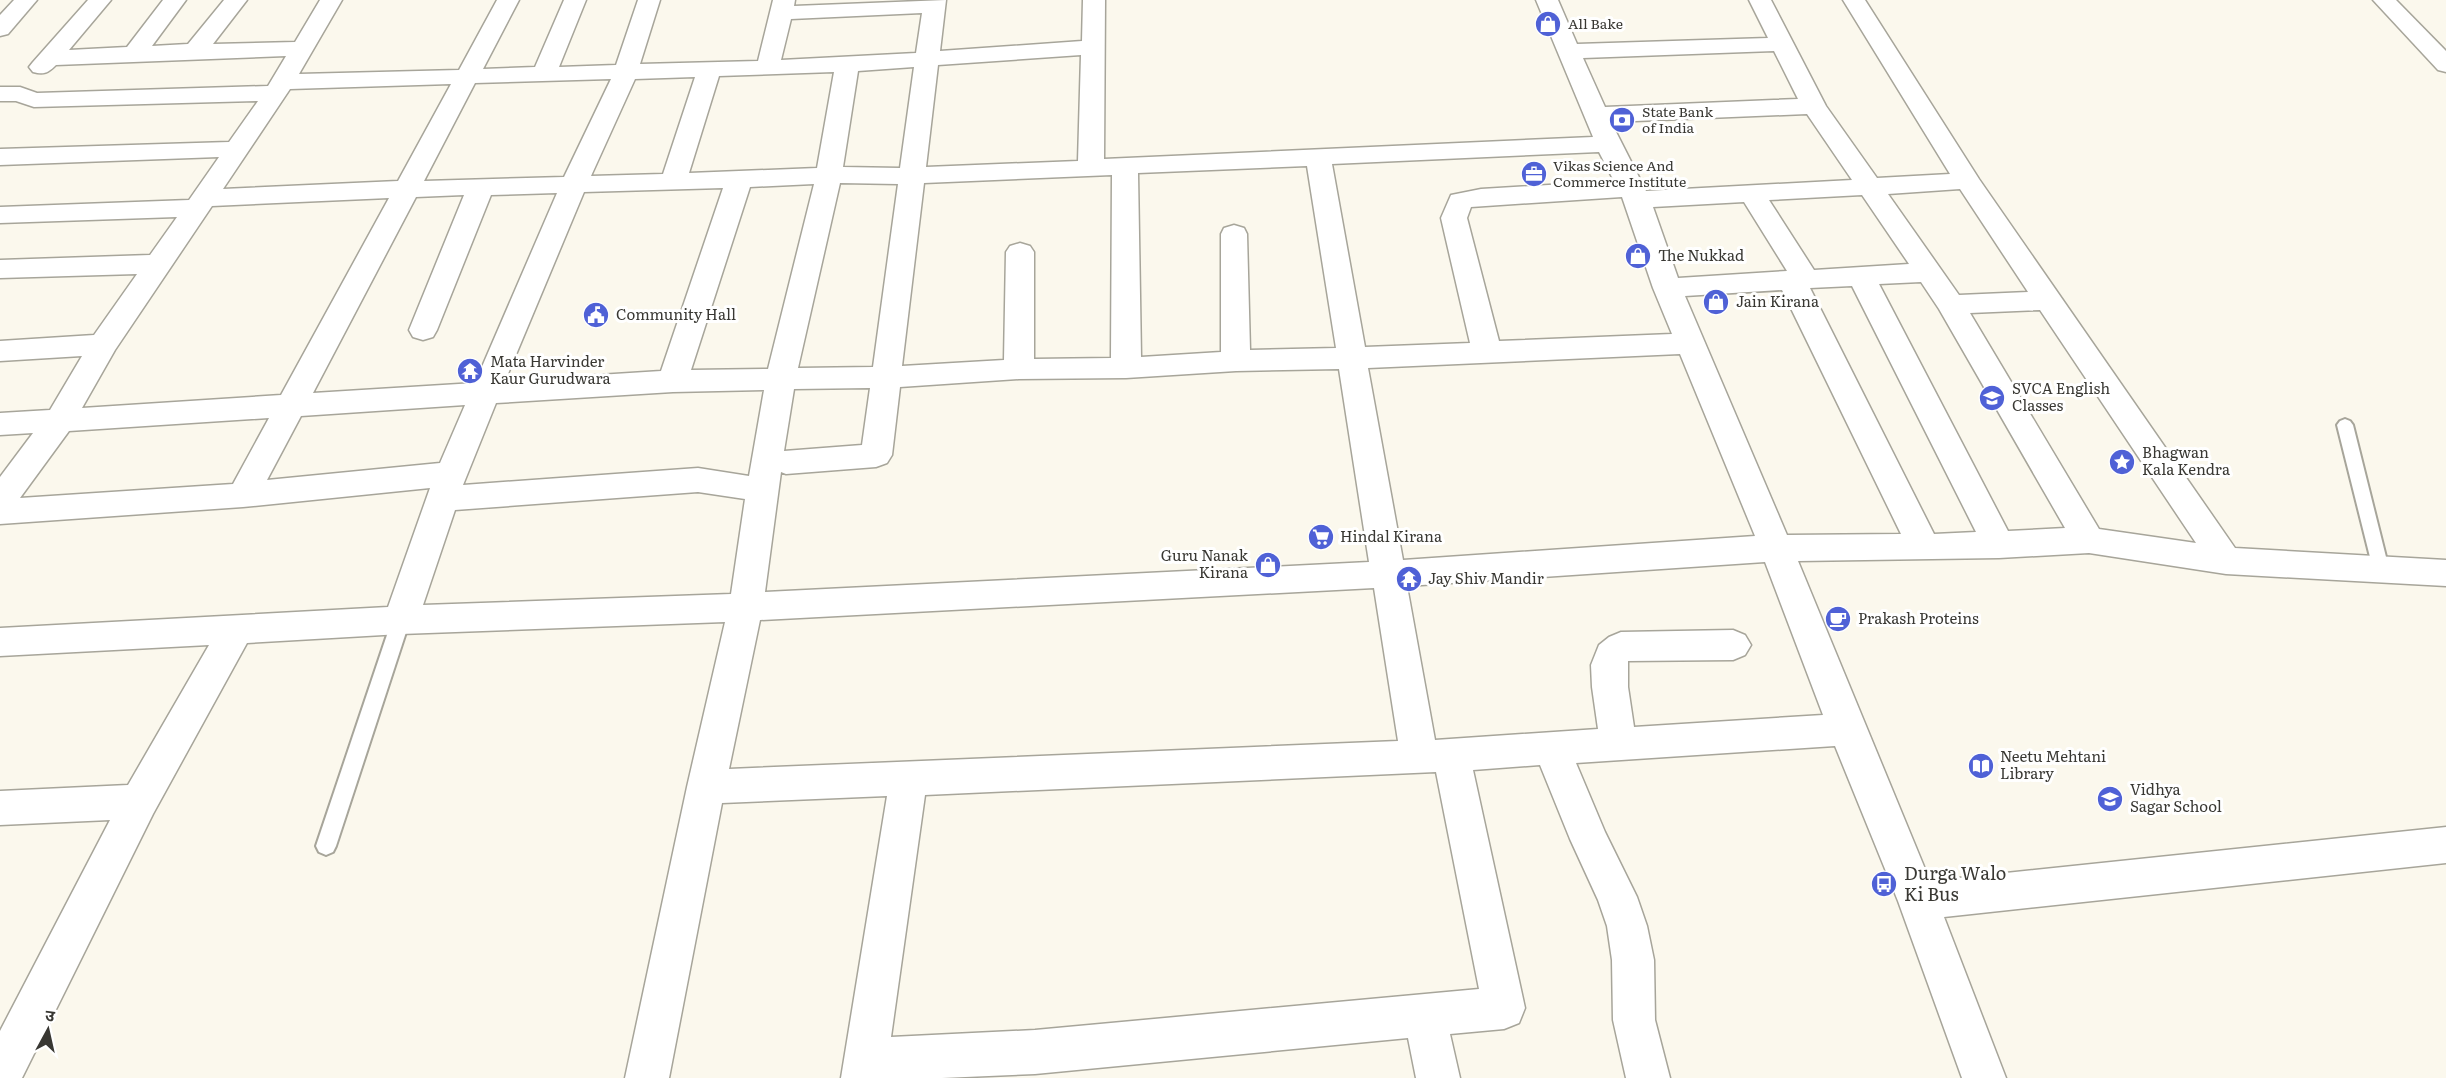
<svg xmlns="http://www.w3.org/2000/svg" width="2446" height="1078" font-family="Literata,'Noto Sans Devanagari',serif">
	<style>
		.lines { fill: none; stroke-linecap: round; stroke-linejoin: round }
		.service-casing { stroke: #a7a59a; stroke-width: 4 }
		.minor-casing { stroke: #a7a59a; stroke-width: 3 }
		.service { fill: #fff; fill-rule: evenodd }
		.minor { fill: #fff; fill-rule: evenodd }
		.labels { text-anchor: middle; stroke-width: 6; stroke-linejoin: round; paint-order: stroke }
		.far-poi-label { font-size: 14px; fill: #393833; stroke: #fff; text-anchor: start }
		.poi-label { font-size: 15px; fill: #393833; stroke: #fff; text-anchor: start }
		.near-poi-label { font-size: 18px; fill: #393833; stroke: #fff; text-anchor: start }
	</style>
	<rect width="100%" height="100%" fill="#fbf8ed"/>
	<g class="lines">
		<!-- service casing -->
		<g class="service-casing">
			<g id="service">
				<polygon points="2345,419 2350,421 2353,425 2389,569 2387,574 2381,576 2375,574 2373,569 2337,425 2340,421"/>
				<polygon points="401,613 407,615 410,620 336,846 333,852 326,855 319,852 316,846 392,620 395,615"/>
			</g>
		</g>
		<!-- minor casing -->
		<g class="minor-casing">
			<g id="minor">
				<polygon points="14,0 37,0 8,34 0,36 0,15"/>
				<path d="M88,0H111L69,50L127,47L163,0H186L152,46L188,44L224,0H247L213,44L295,42L320,0H342L299,74L459,70L497,0H519L483,69L535,67L564,0H586L559,67L616,65L638,0H660L640,64L758,61L773,0H795L794,6L946,0L940,51L1082,41L1083,0H1105L1104,159L1593,137L1536,0H1558L1577,44L1768,38L1749,0H1771L1826,106L1877,178L1950,174L1843,0H1865L1979,179L2235,548L2446,560V586L2226,574L2089,553L1999,558L1798,561L1930,881L2446,827V863L1944,917L2006,1078H1962L1898,901L1835,746L1576,763L1605,832L1637,897L1647,926L1654,960L1655,1020L1670,1078H1626L1613,1020L1612,960L1607,926L1598,900L1570,839L1540,765L1473,770L1525,1008L1519,1023L1504,1029L1450,1034L1460,1078H1416L1408,1038L1035,1074L942,1078H841L887,796L722,803L669,1078H625L687,787L725,622L401,634L247,643L153,814L22,1078H0V1031L110,820L0,825V791L128,785L209,645L0,656V628L388,607L430,488L243,507L0,524V477L33,433L0,435V413L50,410L82,356L0,361V341L94,335L137,274L0,278V260L150,255L177,217L0,223V207L189,200L219,157L0,165V149L229,142L258,101L34,107L16,101H0V87H20L37,93L268,86L286,56L56,65C48,73 44,75 33,72L29,67L33,62ZM922,13L916,53L781,60L791,19ZM1774,51L1798,99L1605,107L1583,58ZM1081,55L1078,161L926,167L938,65ZM914,67L900,168L843,167L858,71ZM834,72L817,168L689,173L719,76ZM695,77L663,174L591,176L635,79ZM611,79L564,177L424,181L475,83ZM451,84L398,181L223,189L290,89ZM1807,114L1852,180L1646,191L1611,122ZM1599,152L1614,181L1481,189L1451,195L1441,218L1470,343L1365,347L1332,164ZM1307,166L1336,348L1250,350L1247,234L1244,228L1234,225L1224,228L1221,234V352L1141,357L1138,173ZM1112,175L1111,358L1034,359V252L1030,246L1020,243L1010,246L1006,252L1004,360L902,366L924,183ZM840,183L898,184L873,367L798,368ZM814,184L768,369L691,370L750,187ZM723,188L661,371L505,381L584,192ZM1960,189L2028,292L1959,295L1888,194ZM557,193L475,383L313,393L416,197L464,195L409,330L413,337L423,340L433,337L437,330L491,195ZM1862,195L1909,264L1814,270L1769,200ZM1622,197L1653,288L1672,334L1499,341L1467,218L1471,207ZM389,198L281,395L82,408L115,350L212,206ZM1744,202L1787,271L1678,278L1653,207ZM1921,282L1939,309L2065,528L2008,531L1879,284ZM1852,286L1976,532L1934,534L1810,288ZM1782,290L1901,534L1787,535L1685,296ZM2040,310L2196,543L2099,529L1970,313ZM1680,354L1755,536L1403,560L1368,368ZM1339,369L1369,562L765,592L781,472L786,474L876,467L887,463L892,455L900,387L1019,379L1126,378L1236,371ZM870,388L862,445L784,451L794,389ZM764,390L749,476L698,468L463,485L496,403L673,392ZM465,405L440,463L267,480L301,416ZM269,418L233,484L20,498L69,431ZM698,492L745,499L731,594L423,605L455,510ZM1765,562L1823,715L1634,727L1628,687V661L1733,660L1745,655L1751,645L1745,635L1733,630L1621,632L1609,637L1599,645L1591,665L1592,687L1598,729L1435,740L1407,586ZM1374,588L1398,741L729,769L760,620ZM1436,772L1479,989L1035,1030L891,1037L925,795Z"/>
				<polygon points="2373,0 2396,0 2446,51 2446,72 2438,70"/>
			</g>
		</g>
		<!-- service -->
		<use href="#service" class="service"/>
		<!-- minor -->
		<use href="#minor" class="minor"/>
	</g>
	<!-- icons -->
	<defs>
		<g id="shop-disc" transform="scale(1.35)"><circle r="9.5" fill="#4f61d6" stroke="#fff"/><path d="M-5-2.5h2.3a2.7 3.5 0 0 1 5.4 0H5L5.5 6h-11ZM-1.5-2.5h3a1.5 2.3 0 0 0-3 0Z" fill="#fff"/></g>
		<g id="bank-disc" transform="scale(1.35)"><circle r="9.5" fill="#4f61d6" stroke="#fff"/><path d="M-6-4H6V4H-6ZM0-2.3a2.3 2.3 0 1 0 0 4.6a2.3 2.3 0 1 0 0-4.6Z" fill="#fff"/></g>
		<g id="office-disc" transform="scale(1.35)"><circle r="9.5" fill="#4f61d6" stroke="#fff"/><path d="M-6-3h4V-5.5h4V-3h4V5H-6ZM-1-4.5V-3h2v-1.5ZM-6 0V1H6V0Z" fill="#fff"/></g>
		<g id="civic-disc" transform="scale(1.35)"><circle r="9.5" fill="#4f61d6" stroke="#fff"/><path d="M-.6-6.5H3V-4.5H.6V-3L4-1V1h2V6H-6V1h2V-1L-.6-3ZM-1.2 2.5V6h2.4V2.5Z" fill="#fff"/></g>
		<g id="temple-disc" transform="scale(1.35)"><circle r="9.5" fill="#4f61d6" stroke="#fff"/><path d="M0-6L5-2H3V0L6.5 2.5H4V6H1.5V3h-3V6H-4V2.5H-6.5L-3 0V-2H-5Z" fill="#fff"/></g>
		<g id="school-disc" transform="scale(1.35)"><circle r="9.5" fill="#4f61d6" stroke="#fff"/><path d="M0-5L7-2L0 1L-7-2ZM-4 1L0 2.5L4 1V4Q0 6-4 4Z" fill="#fff"/></g>
		<g id="sight-disc" transform="scale(1.35)"><circle r="9.5" fill="#4f61d6" stroke="#fff"/><path d="M0-6L1.8-2.2L6-1.7L2.9 1.2L3.7 5.4L0 3.3L-3.7 5.4L-2.9 1.2L-6-1.7L-1.8-2.2Z" fill="#fff"/></g>
		<g id="supermarket-disc" transform="scale(1.35)"><circle r="9.5" fill="#4f61d6" stroke="#fff"/><path d="M-6-5.5h2.5l.6 2H6L4.5 2H-2.5L-4.4-4H-6ZM-1.5 3.2a1.3 1.3 0 1 0 .1 0ZM3 3.2a1.3 1.3 0 1 0 .1 0Z" fill="#fff"/></g>
		<g id="cafe-disc" transform="scale(1.35)"><circle r="9.5" fill="#4f61d6" stroke="#fff"/><path d="M-5.5-4.5H6V0H3Q3 3.5 0 3.5H-2.5Q-5.5 3.5-5.5 0ZM3-3.2v2h1.7v-2ZM-6 4.5H4V6H-6Z" fill="#fff"/></g>
		<g id="library-disc" transform="scale(1.35)"><circle r="9.5" fill="#4f61d6" stroke="#fff"/><path d="M-6-4Q-3-5.5-.7-3.5V5Q-3 3-6 4ZM6-4Q3-5.5 .7-3.5V5Q3 3 6 4Z" fill="#fff"/></g>
		<g id="bus-disc" transform="scale(1.35)"><circle r="9.5" fill="#4f61d6" stroke="#fff"/><path d="M-5-6H5V4H4V6H2V4H-2V6H-4V4H-5ZM-3.5-4V0h7V-4ZM-3.5 1.2v1.5H-2V1.2ZM2 1.2v1.5H3.5V1.2Z" fill="#fff"/></g>
	</defs>
	<g fill-rule="evenodd">
		<use href="#shop-disc" x="1548" y="24"/>
		<use href="#bank-disc" x="1622" y="120"/>
		<use href="#office-disc" x="1534" y="174"/>
		<use href="#shop-disc" x="1638" y="256"/>
		<use href="#shop-disc" x="1716" y="302"/>
		<use href="#civic-disc" x="596" y="315"/>
		<use href="#temple-disc" x="470" y="371"/>
		<use href="#school-disc" x="1992" y="398"/>
		<use href="#sight-disc" x="2122" y="462"/>
		<use href="#supermarket-disc" x="1321" y="537"/>
		<use href="#shop-disc" x="1268" y="565"/>
		<use href="#temple-disc" x="1409" y="579"/>
		<use href="#cafe-disc" x="1838" y="619"/>
		<use href="#library-disc" x="1981" y="766"/>
		<use href="#school-disc" x="2110" y="799"/>
		<use href="#bus-disc" x="1884" y="884"/>
	</g>
	<g class="labels">
		<!-- far-poi labels -->
		<g class="far-poi-label">
			<text x="1568" y="29">All Bake</text>
			<text x="1642" y="117">State Bank<tspan x="1642" dy="16">of India</tspan></text>
			<text x="1553" y="171">Vikas Science And<tspan x="1553" dy="16">Commerce Institute</tspan></text>
		</g>
		<!-- poi labels -->
		<g class="poi-label">
			<text x="1658" y="261">The Nukkad</text>
			<text x="1736" y="307">Jain Kirana</text>
			<text x="616" y="320">Community Hall</text>
			<text x="490" y="367">Mata Harvinder<tspan x="490" dy="17">Kaur Gurudwara</tspan></text>
			<text x="2012" y="394">SVCA English<tspan x="2012" dy="17">Classes</tspan></text>
			<text x="2142" y="458">Bhagwan<tspan x="2142" dy="17">Kala Kendra</tspan></text>
			<text x="1340" y="542">Hindal Kirana</text>
			<text x="1248" y="561" text-anchor="end">Guru Nanak<tspan x="1248" dy="17">Kirana</tspan></text>
			<text x="1428" y="584">Jay Shiv Mandir</text>
			<text x="1858" y="624">Prakash Proteins</text>
			<text x="2000" y="762">Neetu Mehtani<tspan x="2000" dy="17">Library</tspan></text>
			<text x="2130" y="795">Vidhya<tspan x="2130" dy="17">Sagar School</tspan></text>
		</g>
		<!-- near-poi labels -->
		<g class="near-poi-label">
			<text x="1904" y="880">Durga Walo<tspan x="1904" dy="21">Ki Bus</tspan></text>
		</g>
	</g>
	<!-- north arrow -->
	<g transform="translate(48 1030) rotate(8)" stroke="#ffffff" stroke-width="4.5" paint-order="stroke">
	<path d="M0-4.5L10 22L0 15L-10 22Z" fill="#393833"/>
	<text y="-9" font-size="16" font-weight="bold" text-anchor="middle" fill="#393833">उ</text>
	</g>
</svg>
